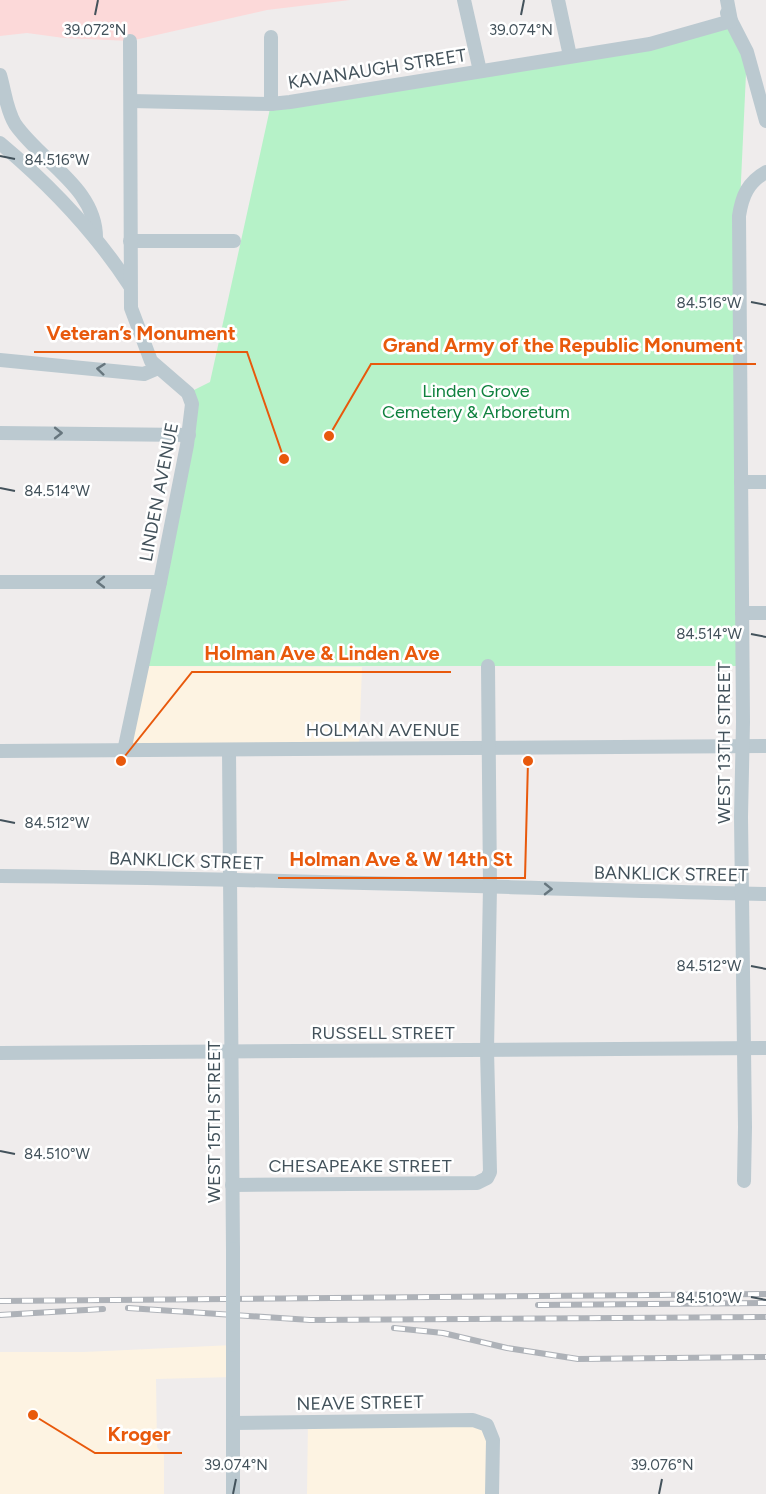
<svg xmlns="http://www.w3.org/2000/svg" width="766" height="1494" font-family="Figtree,sans-serif">
	<style>
		.commercial { fill: #fdf3e2 }
		.medical { fill: #fcd9d9 }
		.green { fill: #b6f2c8 }
		.lines { fill: none; stroke-linecap: round; stroke-linejoin: round }
		.minor { stroke: #bbc9d0; stroke-width: 14 }
		.rail-casing { stroke: #aeb2b8; stroke-width: 6 }
		.rail { stroke: #fff; stroke-width: 4; stroke-dasharray: 11; stroke-linecap: butt }
		.minor-bridge { stroke: #bbc9d0; stroke-width: 14 }
		.oneway { stroke: #67767e }
		.ticks { fill: none; stroke: #43525b; stroke-width: 2 }
		.labels { text-anchor: middle; stroke-width: 5; stroke-linejoin: round; paint-order: stroke }
		.street-label { font-size: 18px; fill: #43525b; stroke: #fff }
		.park-label { font-size: 18px; fill: #0f813e; stroke: #fff }
		.ticks-label { font-size: 15px; text-anchor: middle; fill: #43525b; stroke: #fff; stroke-width: 5; stroke-linejoin: round; paint-order: stroke }
		.leader { fill: none; stroke: #e8590c; stroke-width: 2 }
		.callout-dot { fill: #e8590c; stroke: #fff; stroke-width: 2 }
		.callout-label { font-size: 20px; text-anchor: middle; font-weight: bold; fill: #e8590c; stroke: #fff; stroke-width: 5; stroke-linejoin: round; paint-order: stroke }
	</style>
	<rect width="100%" height="100%" fill="#efecec"/>
	<!-- commercial -->
	<g class="commercial">
		<polygon points="142,666 362,667 359,748 124,751"/>
		<polygon points="233,1345 233,1377 156,1379 157,1447 164,1455 164,1494 0,1494 0,1352 84,1352"/>
		<polygon points="308,1422 487,1425 492,1494 307,1494"/>
	</g>
	<!-- medical -->
	<polygon class="medical" points="0,0 350,0 267,10 130,41 64,38 27,33 0,36"/>
	<!-- green -->
	<polygon class="green" points="731,21 747,52 739,224 742,666 142,666 174,507 188,393 210,382 271,104 534,63"/>
	<g class="lines">
		<!-- minor -->
		<g class="minor">
			<polyline points="464,0 480,71"/>
			<polyline points="558,0 570,56"/>
			<polyline points="727,13 747,52 766,121"/>
			<polyline points="271,37 271,104"/>
			<path d="M0,75C5,92 6,109 15,124C41,162 97,188 96,239"/>
			<polyline points="131,101 271,104 290,102 650,44 731,21 727,0"/>
			<path d="M0,143C49,184 95,232 130,286"/>
			<polyline points="130,241 234,241"/>
			<polyline points="0,360 144,374 158,368"/>
			<polyline points="0,433 189,435"/>
			<polyline points="741,482 766,482"/>
			<polyline points="0,582 160,582"/>
			<polyline points="742,613 766,613"/>
			<polyline points="229,750 233,1249"/>
			<polyline points="0,751 766,746"/>
			<polyline points="124,751 160,582 187,445 192,404 188,393 151,361 131,308 130,41"/>
			<path d="M0,876C255,878 511,888 766,894"/>
			<polyline points="0,1053 766,1048"/>
			<path d="M744,1181L745,1127L741,817L743,722L739,216C742,196 748,182 766,172"/>
			<polyline points="232,1185 477,1183 487,1178 490,1172 487,1050 490,887 488,666"/>
			<polyline points="233,1345 233,1494"/>
			<polyline points="233,1423 473,1420 487,1425 493,1440 492,1494"/>
		</g>
		<!-- rail casing -->
		<g class="rail-casing">
			<g id="rail">
				<polyline points="0,1301 766,1294"/>
				<polyline points="538,1305 766,1303"/>
				<polyline points="128,1308 310,1320 766,1317"/>
				<polyline points="0,1315 103,1309"/>
				<polyline points="394,1328 443,1333 507,1348 578,1359 766,1357"/>
			</g>
		</g>
		<!-- rail -->
		<use href="#rail" class="rail"/>
		<!-- minor-bridge -->
		<polyline class="minor-bridge" points="233,1249 233,1345"/>
	</g>
	<!-- one-way arrows -->
	<defs><path id="oneway-chevron" d="M-2-3.5L2.5 0L-2 3.5" fill="none" stroke-width="1.6" stroke-linecap="round" stroke-linejoin="round" transform="scale(1.5)"/></defs>
	<g class="oneway">
		<use href="#oneway-chevron" transform="translate(101 369) rotate(-174)"/>
		<use href="#oneway-chevron" transform="translate(58 433)"/>
		<use href="#oneway-chevron" transform="translate(101 582) rotate(-180)"/>
		<use href="#oneway-chevron" transform="translate(548 889) rotate(1)"/>
	</g>
	<!-- ticks -->
	<path class="ticks" d="M95,15L98,0M521,15L524,0M0,156L15,159M751,302L766,305M0,488L15,491M751,634L766,637M0,820L15,823M751,966L766,969M0,1151L15,1154M751,1297L766,1300M233,1494L236,1479M659,1494L662,1479"/>
	<g class="labels">
		<!-- street labels -->
		<g class="street-label">
			<text transform="translate(377 69) rotate(-9)" y="6">KAVANAUGH STREET</text>
			<text transform="translate(159 492) rotate(-79)" y="6">LINDEN AVENUE</text>
			<text x="383" y="736">HOLMAN AVENUE</text>
			<text transform="translate(724 743) rotate(-90)" y="6">WEST 13TH STREET</text>
			<text transform="translate(186 861) rotate(2)" y="6">BANKLICK STREET</text>
			<text transform="translate(671 874) rotate(1)" y="6">BANKLICK STREET</text>
			<text x="383" y="1039">RUSSELL STREET</text>
			<text transform="translate(214 1122) rotate(-90)" y="6">WEST 15TH STREET</text>
			<text x="360" y="1172">CHESAPEAKE STREET</text>
			<text transform="translate(360 1403) rotate(-1)" y="6">NEAVE STREET</text>
		</g>
		<!-- park labels -->
		<g class="park-label">
			<text x="476" y="397">Linden Grove<tspan x="476" dy="21">Cemetery &amp; Arboretum</tspan></text>
		</g>
	</g>
	<g class="ticks-label">
		<text x="95" y="35">39.072°N</text>
		<text x="521" y="35">39.074°N</text>
		<text x="57" y="165">84.516°W</text>
		<text x="709" y="308">84.516°W</text>
		<text x="57" y="496">84.514°W</text>
		<text x="709" y="639">84.514°W</text>
		<text x="57" y="828">84.512°W</text>
		<text x="709" y="971">84.512°W</text>
		<text x="57" y="1159">84.510°W</text>
		<text x="709" y="1303">84.510°W</text>
		<text x="236" y="1470">39.074°N</text>
		<text x="662" y="1470">39.076°N</text>
	</g>
	<!-- callouts -->
	<path class="leader" d="M284 459L247 352H34M329 436L371 364H756M121 761L192 672H451M528 761L525 878H278M33 1415L95 1453H182"/>
	<g class="callout-dot">
		<circle cx="284" cy="459" r="6"/>
		<circle cx="329" cy="436" r="6"/>
		<circle cx="121" cy="761" r="6"/>
		<circle cx="528" cy="761" r="6"/>
		<circle cx="33" cy="1415" r="6"/>
	</g>
	<g class="callout-label">
		<text x="141" y="340">Veteran’s Monument</text>
		<text x="563" y="352">Grand Army of the Republic Monument</text>
		<text x="322" y="660">Holman Ave &amp; Linden Ave</text>
		<text x="401" y="866">Holman Ave &amp; W 14th St</text>
		<text x="139" y="1441">Kroger</text>
	</g>
</svg>
